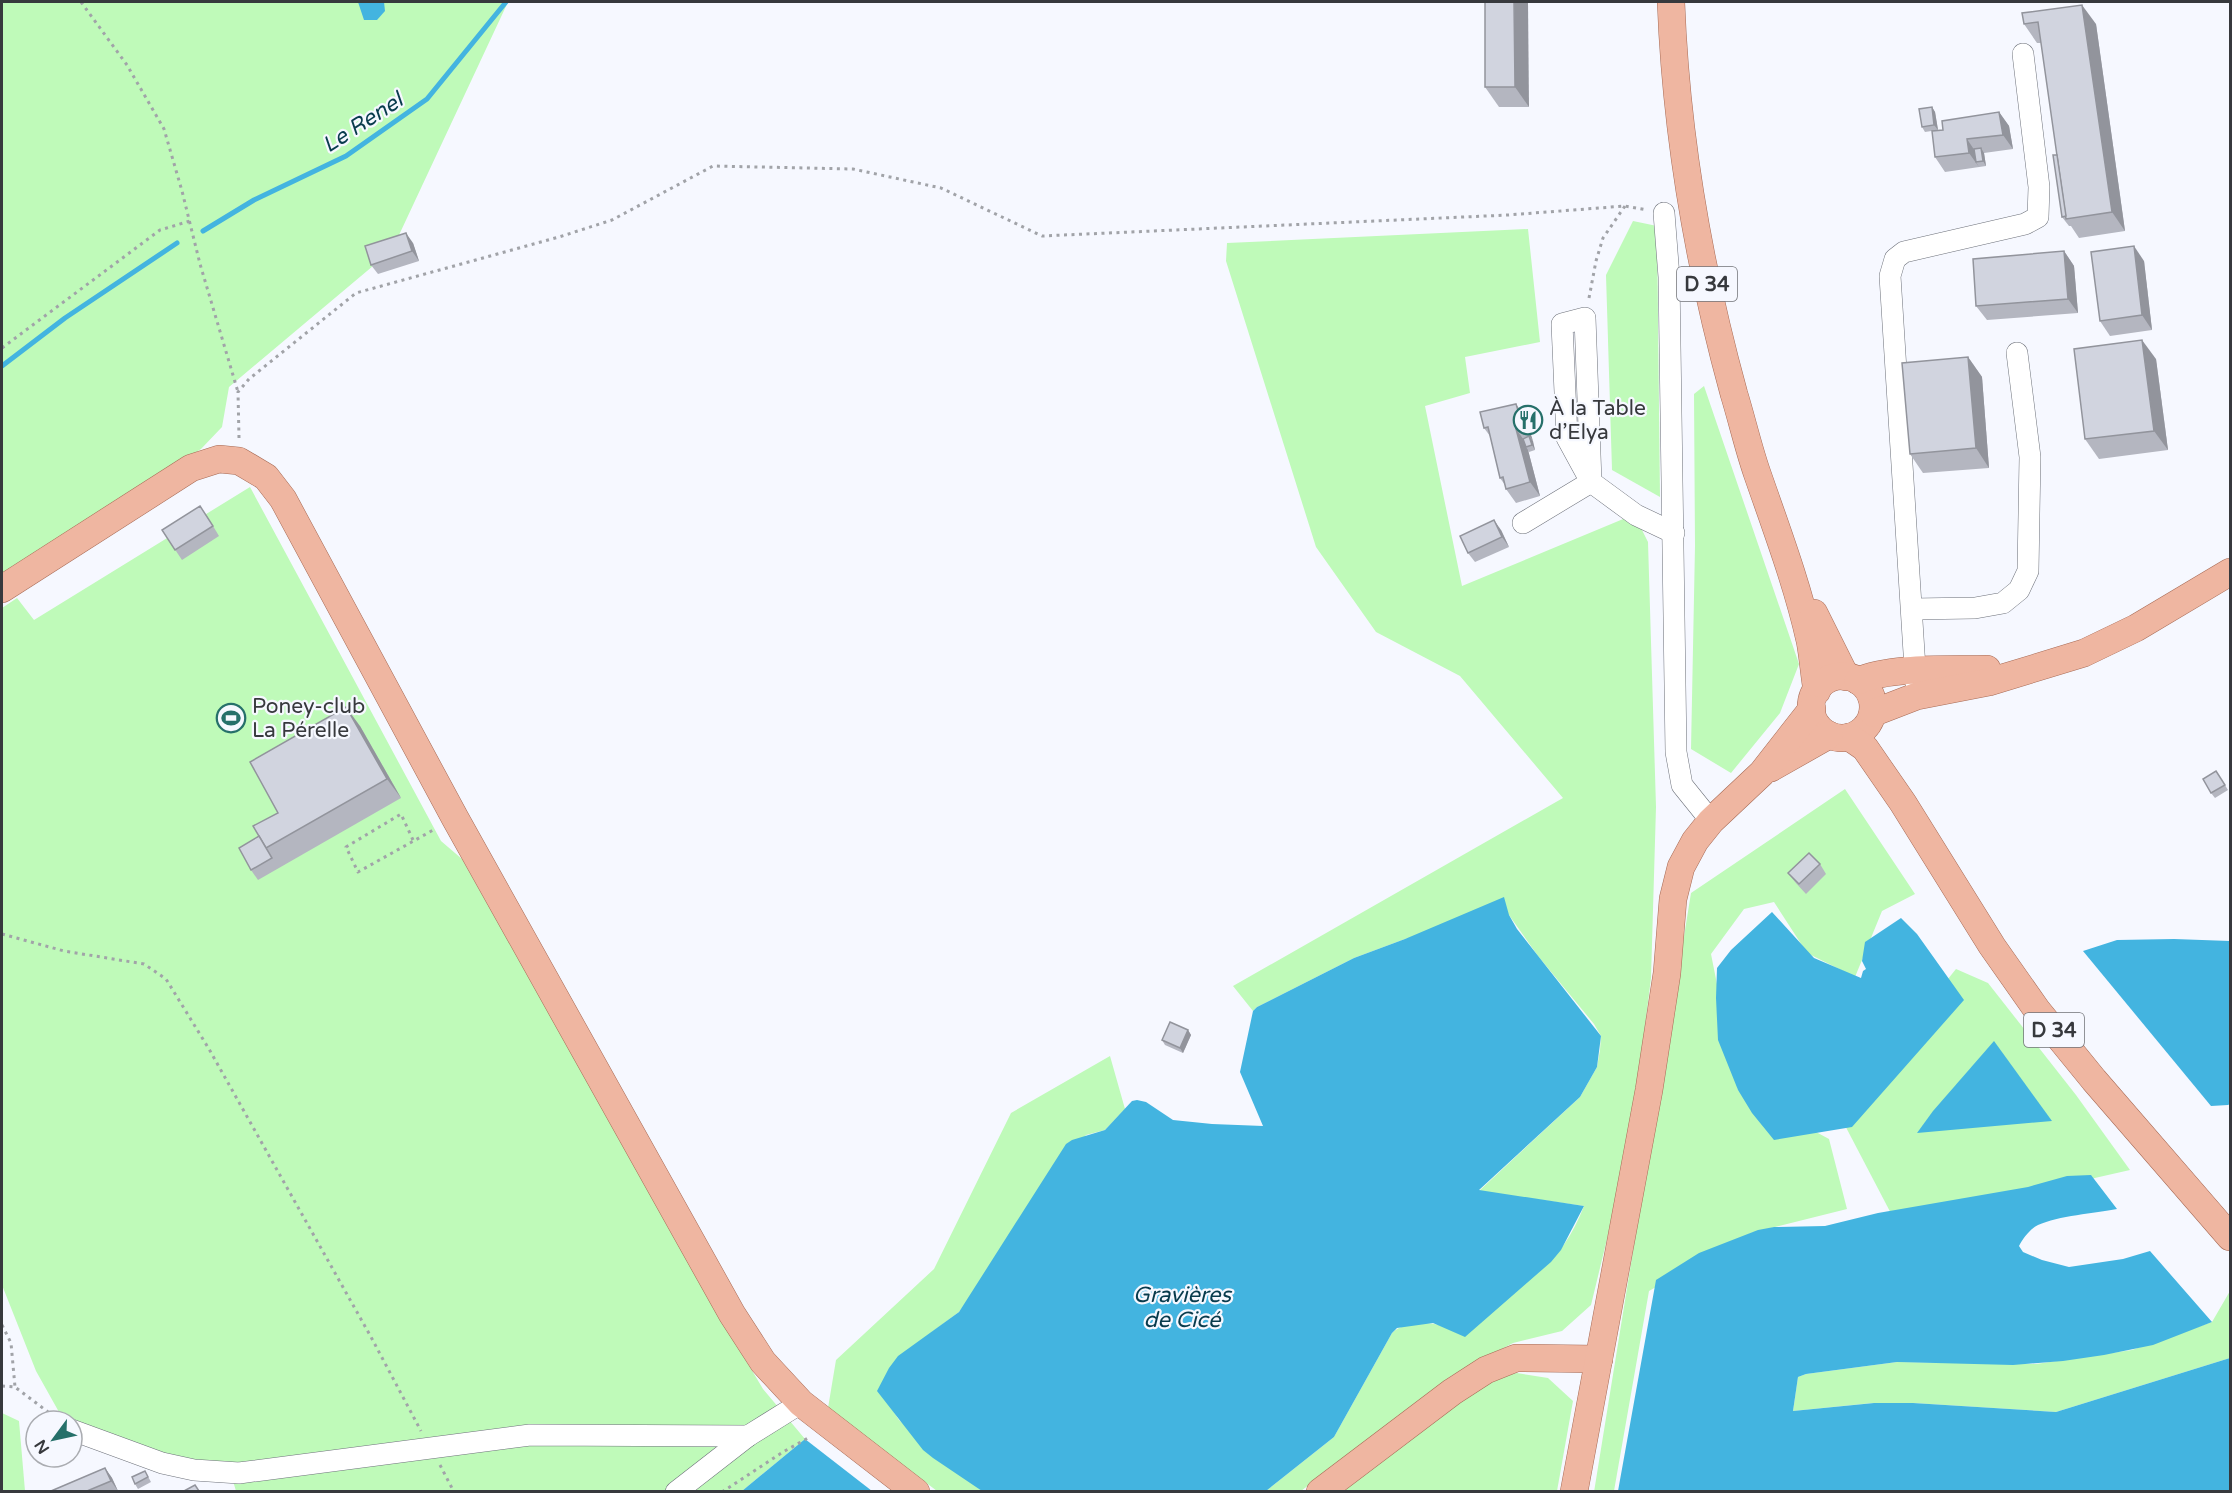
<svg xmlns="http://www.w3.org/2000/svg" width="2232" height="1493" font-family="'Varela Round',sans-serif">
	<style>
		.green { fill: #bffab9 }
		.water { fill: #43b4e0 }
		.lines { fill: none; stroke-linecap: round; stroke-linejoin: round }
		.stream { stroke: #43b4e0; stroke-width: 5 }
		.minor-casing { stroke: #6d717a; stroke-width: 22 }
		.major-casing { stroke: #a76b56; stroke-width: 28 }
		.path { stroke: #a1a3a8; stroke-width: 3; stroke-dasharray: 3 4.5; stroke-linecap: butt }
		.minor { stroke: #fff; stroke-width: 21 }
		.major { stroke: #efb6a1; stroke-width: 27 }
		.wall { fill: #b4b6c0 }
		.shaded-wall { fill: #92949c }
		.building { fill: #d1d4df; stroke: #92949c; stroke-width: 1.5 }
		.labels { text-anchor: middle; stroke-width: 4.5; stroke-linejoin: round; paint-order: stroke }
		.shield { fill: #f6f8ff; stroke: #707277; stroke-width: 1.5 }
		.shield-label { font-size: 20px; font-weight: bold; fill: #37393d }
		.poi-label { font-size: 21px; fill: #37393d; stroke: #f6f8ff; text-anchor: start }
		.water-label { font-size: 22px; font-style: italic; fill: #083b4d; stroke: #f6f8ff }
	</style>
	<rect width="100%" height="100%" fill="#f6f8ff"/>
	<!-- green -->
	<g class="green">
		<polygon points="2,2 508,2 392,250 229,387 222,427 201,449 2,577"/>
		<polygon points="1633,221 1657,226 1660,497 1612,470 1606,275"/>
		<path d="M1528,229L1540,342L1465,357L1470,393L1425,406L1462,586L1628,517L1641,528L1648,542L1656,807L1651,978L1631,1140L1591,1305L1562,1331L1513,1343L1451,1376L1301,1491H1266L1334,1437L1392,1333C1403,1322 1428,1321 1442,1326C1507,1294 1556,1279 1584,1206L1479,1191L1580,1097L1597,1067L1600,1050L1601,1036L1594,1024L1538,956L1509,915L1405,939L1354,958L1257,1007L1253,1011L1233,986L1563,798L1460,676L1376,632L1316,547L1226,261L1227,243Z"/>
		<polygon points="1704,386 1799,664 1780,713 1731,773 1691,749 1695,546 1694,394"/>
		<polygon points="250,487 441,841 462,859 732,1337 763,1389 805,1439 742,1491 236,1491 233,1481 72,1421 64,1421 36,1371 2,1285 2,608 17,598 34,620"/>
		<polygon points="1845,789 1915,894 1882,911 1855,977 1807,953 1774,902 1744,909 1711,954 1738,1090 1829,1139 1847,1209 1751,1233 1649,1291 1614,1491 1594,1492 1691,893"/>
		<polygon points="1956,969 1988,983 2076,1095 2130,1170 1896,1223 1839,1114"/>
		<polygon points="1110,1056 1125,1109 1105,1130 1086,1135 959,1312 932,1332 891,1408 899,1420 982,1491 937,1491 828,1408 836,1360 934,1269 1011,1113"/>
		<polygon points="2230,1291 2230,1358 2056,1412 1913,1403 1873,1403 1793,1411 1798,1377 1806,1374 1897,1362 2036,1364 2132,1350 2212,1322"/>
		<polygon points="1517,1373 1548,1378 1573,1401 1557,1491 1337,1492 1490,1378"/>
		<polygon points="2,1413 19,1421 25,1491 2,1491"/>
	</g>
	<!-- water -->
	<g class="water">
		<polygon points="358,2 384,2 385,11 377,20 364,20"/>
		<polygon points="1504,897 1509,915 1517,929 1601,1036 1597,1067 1580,1097 1479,1190 1584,1206 1561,1250 1551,1262 1465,1337 1433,1323 1397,1328 1392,1333 1334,1437 1266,1491 982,1491 933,1458 923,1450 877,1391 889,1368 898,1356 959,1312 1066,1144 1072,1140 1105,1130 1132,1101 1137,1100 1146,1102 1173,1120 1212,1124 1263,1126 1240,1072 1253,1011 1257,1007 1354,958 1405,939"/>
		<polygon points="1772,912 1814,958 1861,978 1863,971 1866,969 1862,961 1865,942 1901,918 1917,934 1964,1000 1852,1127 1774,1140 1752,1113 1738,1090 1718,1040 1716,998 1717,968 1731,950"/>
		<polygon points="2174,939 2230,941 2230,1104 2228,1105 2211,1106 2083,951 2117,940"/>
		<polygon points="1994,1041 2052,1121 1917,1133 1933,1111"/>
		<path d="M2091,1175L2117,1209C2095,1213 2058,1216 2038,1225C2030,1229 2023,1238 2019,1246L2023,1252L2042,1260L2069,1267L2123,1259L2150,1251L2212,1322L2153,1345L2104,1355L2063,1361L2013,1365L1897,1362L1806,1374L1798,1377L1793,1411L1874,1403H1913L2056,1412L2230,1358V1491H1618L1656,1280L1699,1253L1758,1230L1774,1227L1825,1226L1878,1213L2028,1187L2067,1176Z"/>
		<polygon points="805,1439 872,1491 742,1491"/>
	</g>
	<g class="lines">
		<!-- stream -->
		<g class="stream">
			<polyline points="203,231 254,200 346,156 427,99 506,2"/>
			<polyline points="2,366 65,318 177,243"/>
		</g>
		<!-- minor casing -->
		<g class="minor-casing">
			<g id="minor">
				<polyline points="1664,213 1669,277 1676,752 1682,785 1711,821"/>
				<polyline points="1591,482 1585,318 1562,324 1567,438 1591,482 1636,515 1674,533"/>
				<polyline points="1523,523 1591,482"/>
				<polyline points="1912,609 1975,608 2003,603 2019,590 2028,571 2030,457 2017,353"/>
				<polyline points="1916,684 1890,276 1895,259 1904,252 2025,224 2038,217 2039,187 2023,54"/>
				<polyline points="72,1430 162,1463 194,1470 239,1473 530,1435 748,1436"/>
				<polyline points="676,1492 748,1436 801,1403"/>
			</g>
		</g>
		<!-- major casing -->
		<g class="major-casing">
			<g id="major">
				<path d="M1671,2C1676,134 1699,267 1734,394C1742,420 1748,447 1757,473C1776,528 1797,583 1810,641C1813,657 1814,674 1817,691"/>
				<polyline points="2,589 191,468 219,459 239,461 266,477 283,499 455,818 732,1314 763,1362 801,1403 916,1492"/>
				<polyline points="1814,613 1846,677"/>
				<circle cx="1842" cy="707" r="31"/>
				<path d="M1858,681C1891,666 1950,670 1987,669"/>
				<polyline points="1873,713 1917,696 1989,682 2084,653 2136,628 2230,572"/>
				<polyline points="1849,737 1865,748 1903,803 1992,946 2037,1010 2094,1080 2230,1237"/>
				<polyline points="1771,768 1829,735"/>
				<polyline points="1320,1492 1452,1392 1486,1370 1516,1358 1599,1359"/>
				<polyline points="1574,1492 1649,1090 1667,973 1673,899 1681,867 1695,841 1711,821 1762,773 1812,709"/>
			</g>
		</g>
		<!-- path -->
		<g class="path">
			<polyline points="81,2 127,65 164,129 182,191 200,264 238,392"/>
			<polyline points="1589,298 1596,261 1603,238 1625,206"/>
			<polyline points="2,348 160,230 190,221"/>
			<polyline points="239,438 238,392 249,379 356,293 559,237 612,220 713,166 853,169 941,188 1042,236 1508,215 1625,206 1647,210"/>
			<polyline points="413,840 401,814 346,847 358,872 435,829"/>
			<polyline points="2,934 64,951 144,964 166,979 209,1049 371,1337 421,1431"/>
			<polyline points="2,1325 11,1343 15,1387"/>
			<polyline points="2,1386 15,1387 56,1418"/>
			<polyline points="440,1465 454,1492"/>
			<polyline points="722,1492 783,1452 808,1438"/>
		</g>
		<!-- minor -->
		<use href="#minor" class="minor"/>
		<!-- major -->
		<use href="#major" class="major"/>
	</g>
	<!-- wall -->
	<g class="wall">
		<polygon points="1485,2 1529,107 1499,107 1485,87"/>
		<polygon points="2022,13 2096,24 2125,231 2079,238 2071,226 2069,226 2062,217 2057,155 2041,43 2037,43 2024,24"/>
		<polygon points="1932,107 1935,112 1938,130 1925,132 1922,127"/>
		<polygon points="1999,112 2009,126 2013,149 1984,153 1986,166 1945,172 1935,157 1943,130"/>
		<polygon points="413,243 419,261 378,274 371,265"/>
		<polygon points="2064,251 2074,266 2078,313 1987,320 1976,306"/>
		<polygon points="2144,261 2152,330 2110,336 2100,321"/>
		<polygon points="1968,357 1982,377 1989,468 1923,473 1910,454"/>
		<polygon points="2156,359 2168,450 2099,459 2085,439"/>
		<polygon points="1526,419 1535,450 1529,452 1528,450 1540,496 1516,503 1506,489 1505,485 1500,478 1490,436 1484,428"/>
		<polygon points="207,516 219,536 182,560 162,530"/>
		<polygon points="1501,530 1509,547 1475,562 1468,553"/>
		<polygon points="360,726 401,798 258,880 251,870 259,836 278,813"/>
		<polygon points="2216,771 2228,790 2215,798 2211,793"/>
		<polygon points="1820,864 1826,874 1806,894 1795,882 1788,873"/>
		<polygon points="1188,1030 1191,1035 1183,1053 1165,1045 1162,1040"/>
		<polygon points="105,1468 112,1478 118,1491 51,1491"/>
		<polygon points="145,1471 151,1482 138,1489 135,1484"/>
	</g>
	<!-- shaded-wall -->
	<g class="shaded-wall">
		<polygon points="1514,2 1528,2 1529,107 1515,87"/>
		<polygon points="2082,5 2096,24 2125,231 2112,212"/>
		<polygon points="1932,107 1935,112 1938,130 1934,125"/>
		<polygon points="1999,112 2009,126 2013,149 2003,135"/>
		<polygon points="1967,139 1977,154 1976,162 1979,167 1969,153"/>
		<polygon points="1981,148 1984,153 1986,166 1983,161"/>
		<polygon points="406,233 413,243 419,261 412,251"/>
		<polygon points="2134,246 2144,261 2152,330 2142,315"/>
		<polygon points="2064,251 2074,266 2078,313 2068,299"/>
		<polygon points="2142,340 2156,359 2168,450 2154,431"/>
		<polygon points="1968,357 1982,377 1989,468 1976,448"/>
		<polygon points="1516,404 1526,419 1533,441 1523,427"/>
		<polygon points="1516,429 1526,443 1526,447 1528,450 1540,496 1530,482"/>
		<polygon points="1529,436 1533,441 1535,450 1532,445"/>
		<polygon points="1494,520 1501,530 1509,547 1502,537"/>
		<polygon points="346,707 360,726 401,798 387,779"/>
		<polygon points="1188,1030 1191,1035 1183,1053 1180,1048"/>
		<polygon points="105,1468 112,1478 118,1491 111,1481"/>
	</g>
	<!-- building -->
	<g class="building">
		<polygon points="1485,2 1514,2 1515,87 1485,87"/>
		<polygon points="2082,5 2112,212 2066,219 2038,22 2024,24 2022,13"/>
		<polygon points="1932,107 1934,125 1922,127 1919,109"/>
		<polygon points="1999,112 2003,135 1967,139 1969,153 1935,157 1932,131 1943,130 1942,121"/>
		<polygon points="1981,148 1983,161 1976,162 1974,149"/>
		<polygon points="2053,155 2057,155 2066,216 2062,217"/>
		<polygon points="406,233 412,251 371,265 365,246"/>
		<polygon points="2134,246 2142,315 2100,321 2091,252"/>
		<polygon points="2064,251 2068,299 1976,306 1973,259"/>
		<polygon points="2142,340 2154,431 2085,439 2074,349"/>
		<polygon points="1968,357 1976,448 1910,454 1902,363"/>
		<polygon points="1516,404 1523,427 1516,429 1530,482 1506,489 1503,477 1500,478 1488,427 1484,428 1480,412"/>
		<polygon points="1529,436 1532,445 1526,447 1523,439"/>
		<polygon points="200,506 213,526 175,550 162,530"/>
		<polygon points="1494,520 1502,537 1468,553 1460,536"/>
		<polygon points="346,707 387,779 266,848 253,826 278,813 250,762"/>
		<polygon points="2216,771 2225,785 2211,793 2203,779"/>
		<polygon points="259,836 272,858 251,870 239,848"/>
		<polygon points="1809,853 1820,864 1799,884 1788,873"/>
		<polygon points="1170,1022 1188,1030 1180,1048 1162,1040"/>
		<polygon points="105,1468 111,1481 87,1491 51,1491"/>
		<polygon points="145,1471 148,1477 135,1484 132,1477"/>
		<polygon points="195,1485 199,1491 184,1491"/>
	</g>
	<!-- icons -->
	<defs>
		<g id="restaurant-ring" transform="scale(1.5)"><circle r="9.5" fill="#f6f8ff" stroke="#26706a" stroke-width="1.5"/><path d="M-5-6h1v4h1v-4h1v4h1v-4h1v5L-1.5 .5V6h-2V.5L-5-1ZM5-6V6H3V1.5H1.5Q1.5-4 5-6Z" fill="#26706a"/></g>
		<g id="stadium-ring" transform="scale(1.5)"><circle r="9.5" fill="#f6f8ff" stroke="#26706a" stroke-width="1.5"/><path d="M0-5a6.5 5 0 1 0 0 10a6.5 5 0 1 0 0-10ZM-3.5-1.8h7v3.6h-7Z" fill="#26706a"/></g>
	</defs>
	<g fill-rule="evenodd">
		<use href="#restaurant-ring" x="1528" y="420"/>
		<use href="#stadium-ring" x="231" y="718"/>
	</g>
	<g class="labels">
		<!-- shield labels -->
		<g class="shield">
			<rect x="1677" y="267" width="60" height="34" rx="4.5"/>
			<rect x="2024" y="1013" width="60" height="34" rx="4.5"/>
		</g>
		<g class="shield-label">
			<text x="1707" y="291">D 34</text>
			<text x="2054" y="1037">D 34</text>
		</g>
		<!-- poi labels -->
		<g class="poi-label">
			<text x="1549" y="415">À la Table<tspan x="1549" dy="24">d’Elya</tspan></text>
			<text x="252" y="713">Poney-club<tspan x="252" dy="24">La Pérelle</tspan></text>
		</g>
		<!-- water labels -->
		<g class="water-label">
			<text transform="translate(362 122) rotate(-33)" y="8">Le Renel</text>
			<text x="1182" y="1302">Gravières<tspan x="1182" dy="25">de Cicé</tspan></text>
		</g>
	</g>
	<!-- border -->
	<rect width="2232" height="1493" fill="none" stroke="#37393d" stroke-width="6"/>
	<!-- north arrow -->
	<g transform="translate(54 1439) rotate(237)"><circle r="28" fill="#f6f8ff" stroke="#aaacb1" stroke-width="1.5"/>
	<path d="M0-4.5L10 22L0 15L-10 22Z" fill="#26706a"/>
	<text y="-9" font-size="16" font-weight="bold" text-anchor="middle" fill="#37393d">N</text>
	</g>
</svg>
